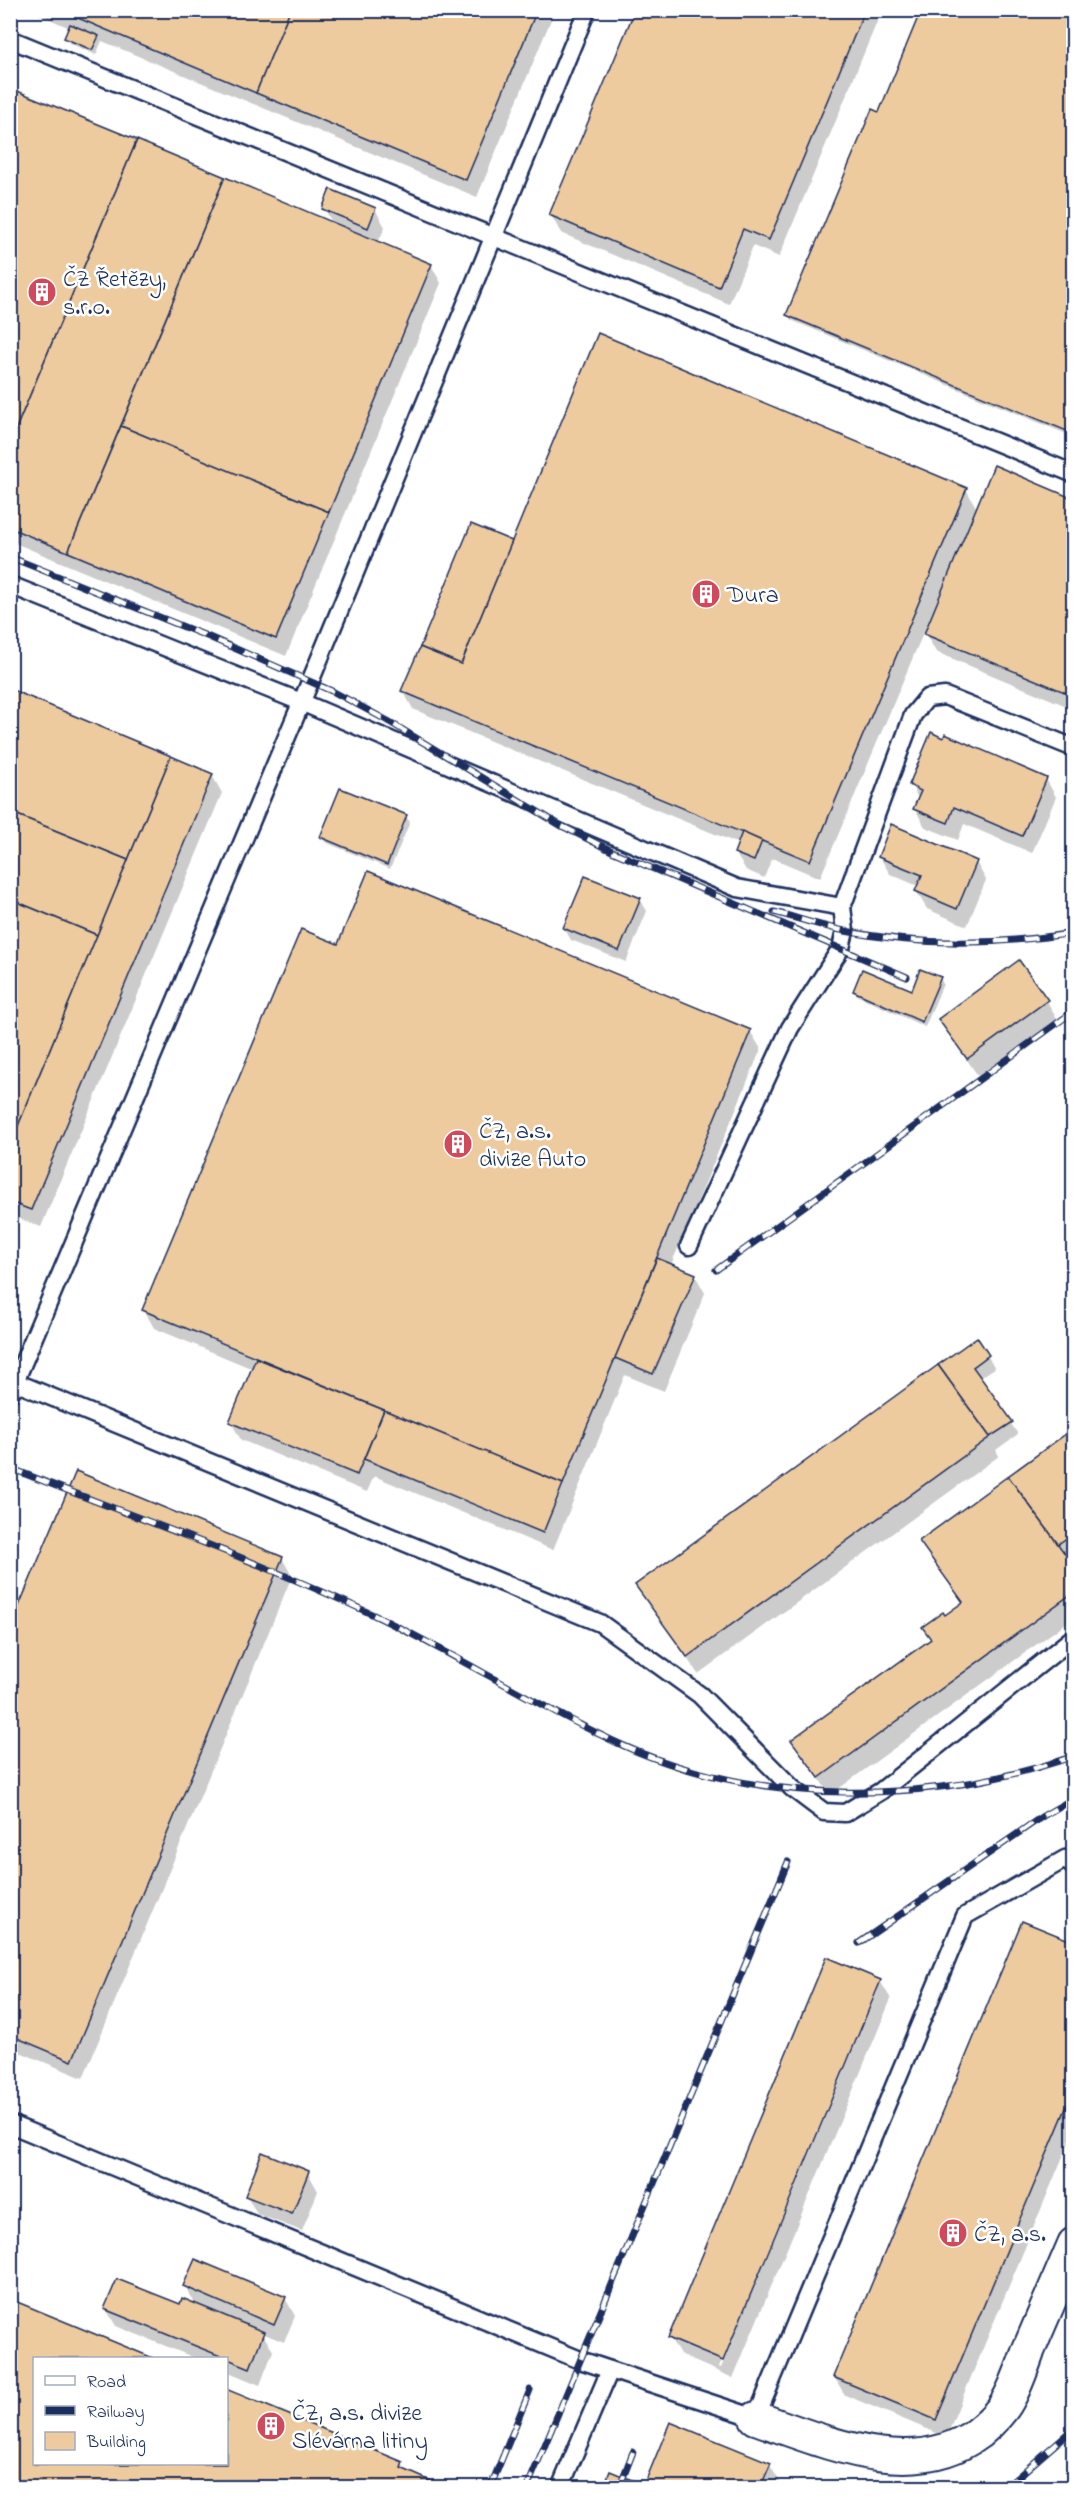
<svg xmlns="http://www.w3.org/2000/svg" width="1084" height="2498" font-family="'Indie Flower',sans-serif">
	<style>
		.shadow { fill: #0003; fill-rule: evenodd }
		.building { fill: #eeca9f; stroke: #1b2f5e; stroke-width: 1.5 }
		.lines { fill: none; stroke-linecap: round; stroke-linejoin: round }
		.lane-casing { stroke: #1b2f5e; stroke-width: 21 }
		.street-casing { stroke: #1b2f5e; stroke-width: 36 }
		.lane { stroke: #fff; stroke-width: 16 }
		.street { stroke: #fff; stroke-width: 32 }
		.rail-casing { stroke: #1b2f5e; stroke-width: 7 }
		.rail { stroke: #fff; stroke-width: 4.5; stroke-dasharray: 14; stroke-linecap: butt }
		.labels { text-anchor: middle; stroke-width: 5; stroke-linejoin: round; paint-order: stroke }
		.poi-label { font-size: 24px; fill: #1b2f5e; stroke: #fff; text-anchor: start }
	</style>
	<rect width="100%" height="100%" fill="#fff"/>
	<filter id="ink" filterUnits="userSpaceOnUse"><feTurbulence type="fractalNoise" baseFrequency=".0167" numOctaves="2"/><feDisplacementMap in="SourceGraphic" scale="12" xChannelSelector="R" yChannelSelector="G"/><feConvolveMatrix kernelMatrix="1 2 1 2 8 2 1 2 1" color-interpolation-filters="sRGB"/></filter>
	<g filter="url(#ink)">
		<!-- shadow -->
		<g class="shadow">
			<polygon points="29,10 555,10 477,197 102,41 96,55 69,43 66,38 70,28"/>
			<polygon points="636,10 882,10 779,257 753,246 729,304 561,233 551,215"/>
			<polygon points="1074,15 1074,437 791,320 788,314 879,114"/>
			<polygon points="10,90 333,224 324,208 375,209 385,227 378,243 431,265 441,283 286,656 10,541"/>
			<polygon points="966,489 977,509 1074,500 1074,709 936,652 924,631 820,878 772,858 764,878 746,870 735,853 739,844 413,709 403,691 513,543"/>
			<polygon points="10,692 212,775 222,793 41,1227 10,1215"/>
			<polygon points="1046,779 1056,797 1032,853 964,824 958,840 925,827 915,809 919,800 911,785"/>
			<polygon points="341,790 406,817 410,822 390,869 325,842 321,837"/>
			<polygon points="879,856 976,862 986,880 967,926 927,909 916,891 918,886 890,874"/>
			<polygon points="640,899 647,911 626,962 571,940 564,928"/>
			<polygon points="339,946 750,1031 761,1049 671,1265 695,1275 705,1293 669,1379 664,1391 625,1375 553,1550 374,1476 367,1492 241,1440 231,1422 253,1369 154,1328 144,1310"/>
			<polygon points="940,978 943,984 925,1027 858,996 854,991 912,992"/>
			<polygon points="1047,1001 1057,1019 978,1076 940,1020"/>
			<polygon points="977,1339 995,1368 979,1378 1018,1434 996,1450 999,1456 698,1674 637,1585"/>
			<polygon points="1074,1431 1074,1558 1069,1562 1074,1568 1074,1617 830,1795 793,1740 932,1640 924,1627 945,1617 963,1604 921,1541"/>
			<polygon points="282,1558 292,1576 83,2078 10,2048 10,1631"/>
			<polygon points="1074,1944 1074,2130 946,2437 845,2395 834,2377"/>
			<path d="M880,1981L891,1999L733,2378L680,2355L670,2338ZM875,1990H878L721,2368L719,2367Z"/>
			<polygon points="308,2173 318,2191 302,2231 257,2214 247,2196"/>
			<polygon points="185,2286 285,2298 295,2316 284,2342 262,2333 273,2351 260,2385 226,2371 226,2358 195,2358 116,2326 106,2309 196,2305"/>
			<polygon points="10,2301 149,2358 34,2358 34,2464 402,2464 407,2472 10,2488"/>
			<polygon points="769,2464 780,2482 778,2488 605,2488 645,2487"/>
		</g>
		<!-- building -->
		<g class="building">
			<polygon points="59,10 290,10 256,93"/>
			<polygon points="290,10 537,10 466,180 256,93"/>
			<polygon points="635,10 865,10 769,240 743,229 719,287 549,215"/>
			<polygon points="921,10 1066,10 1074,14 1074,434 786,315 872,109 879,112"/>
			<polygon points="70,24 99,36 92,50 64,38"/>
			<polygon points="10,88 137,140 10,443"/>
			<polygon points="137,140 225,177 68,552 10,528 10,443"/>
			<polygon points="225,177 432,264 329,512 121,426"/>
			<polygon points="330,189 376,208 368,228 322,209"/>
			<polygon points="598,333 967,488 810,861 401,691 420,647 461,664"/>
			<polygon points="121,426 329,512 276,639 68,552"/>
			<polygon points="994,465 1074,499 1074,696 924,634"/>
			<polygon points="471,524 512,541 461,664 420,647"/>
			<polygon points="10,689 171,756 128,860 10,812"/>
			<polygon points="931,732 943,738 945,734 1047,778 1022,836 954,807 948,823 913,809 921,791 909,785"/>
			<polygon points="171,756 213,774 31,1210 10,1202 10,1145"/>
			<polygon points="340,788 407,815 387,865 320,837"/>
			<polygon points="10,812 128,860 97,935 10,899"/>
			<polygon points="891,824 977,861 957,909 915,891 922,875 878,857"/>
			<polygon points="742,832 762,841 754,861 734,853"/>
			<polygon points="368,871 751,1030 563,1484 142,1310 301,929 338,944"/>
			<polygon points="585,876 641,898 619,951 563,928"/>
			<polygon points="10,899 97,935 10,1145"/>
			<polygon points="1019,960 1048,1000 967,1059 938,1019"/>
			<polygon points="862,969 912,990 920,969 941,977 922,1022 853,991"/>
			<polygon points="657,1258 696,1274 653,1374 615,1358"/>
			<polygon points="977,1337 989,1355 973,1367 1013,1422 990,1437 938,1365"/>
			<polygon points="256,1358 384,1410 357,1475 229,1422"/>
			<polygon points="938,1365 990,1437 687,1657 635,1585"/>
			<polygon points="384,1410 563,1484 543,1533 364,1459"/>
			<polygon points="1074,1428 1074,1533 1058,1544 1008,1476"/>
			<polygon points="76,1471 283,1557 72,2061 10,2035 10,1627"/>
			<polygon points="1008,1476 1074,1566 1074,1592 819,1778 791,1740 931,1639 922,1627 943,1612 945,1615 963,1602 919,1541"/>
			<polygon points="1022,1921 1074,1942 1074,2089 936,2420 833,2377"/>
			<polygon points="826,1957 881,1980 723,2361 668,2338"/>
			<polygon points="262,2152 309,2171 292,2214 245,2196"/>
			<polygon points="195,2259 286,2297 274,2325 183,2286"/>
			<polygon points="117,2279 180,2304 182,2298 264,2332 250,2368 104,2309"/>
			<polygon points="10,2299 153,2358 34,2358 34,2464 226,2464 226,2389 403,2462 401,2468 447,2488 10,2488"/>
			<polygon points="670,2422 771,2463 760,2488 651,2488 644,2485"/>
			<polygon points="610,2471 644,2485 651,2488 603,2488"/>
		</g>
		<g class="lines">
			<!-- lane casing -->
			<g class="lane-casing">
				<g id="lane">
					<polyline points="10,39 1074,474"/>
					<polyline points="10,585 301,702 737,888 842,907"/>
					<polyline points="689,1246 790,1028 841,948 845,931 842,907 913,715 927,698 945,696 1074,748"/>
					<polyline points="10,1380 600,1623 700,1695 792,1788 824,1812 845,1813 881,1791 1074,1637"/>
					<polyline points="10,1394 310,682 587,10"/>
					<polyline points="10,2124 580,2360 756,2418 965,1916 1065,1859 1074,1867"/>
					<polyline points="560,2488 610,2370"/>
				</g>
			</g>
			<!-- street casing -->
			<g class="street-casing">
				<path id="street" d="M756,2418C823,2441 913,2482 978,2433C989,2424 1001,2413 1008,2400C1017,2384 1023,2366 1029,2349C1044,2314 1059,2279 1074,2244"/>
			</g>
			<!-- lane -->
			<use href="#lane" class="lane"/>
			<!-- street -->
			<use href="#street" class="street"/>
			<!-- rail casing -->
			<g class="rail-casing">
				<g id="rail">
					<polyline points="10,557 209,637 334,692 388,721 560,825 614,852 907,977"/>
					<path d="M774,912C797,918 821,926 845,931C919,946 999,945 1074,933"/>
					<polyline points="716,1270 1074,1011"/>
					<path d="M10,1468C134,1517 260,1561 380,1618C462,1658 539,1707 622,1745C759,1807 933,1805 1074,1756"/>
					<polyline points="859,1943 1043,1816 1074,1798"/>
					<polyline points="490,2488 530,2390"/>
					<polyline points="527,2488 788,1862"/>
					<polyline points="619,2488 633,2452"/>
					<polyline points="1005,2488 1074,2428"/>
					<polyline points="1070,2488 1074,2484"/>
				</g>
			</g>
			<!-- rail -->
			<use href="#rail" class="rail"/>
		</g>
	</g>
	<!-- icons -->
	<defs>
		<g id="building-disc" transform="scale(1.5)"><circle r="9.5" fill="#d1495b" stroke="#fff"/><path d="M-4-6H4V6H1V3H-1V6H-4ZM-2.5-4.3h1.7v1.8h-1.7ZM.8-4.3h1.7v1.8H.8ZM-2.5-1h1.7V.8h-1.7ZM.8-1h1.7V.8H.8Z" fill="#fff"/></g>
	</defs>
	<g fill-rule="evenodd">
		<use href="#building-disc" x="42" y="292"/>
		<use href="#building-disc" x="706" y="594"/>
		<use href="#building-disc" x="458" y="1144"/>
		<use href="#building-disc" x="953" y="2233"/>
		<use href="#building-disc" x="271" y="2426"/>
	</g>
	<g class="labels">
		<!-- poi labels -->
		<g class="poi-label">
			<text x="63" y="286">ČZ Řetězy,<tspan x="63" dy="28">s.r.o.</tspan></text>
			<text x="727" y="602">Dura</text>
			<text x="479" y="1138">ČZ, a.s.<tspan x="479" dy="28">divize Auto</tspan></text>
			<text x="974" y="2241">ČZ, a.s.</text>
			<text x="292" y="2420">ČZ, a.s. divize<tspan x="292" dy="28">Slévárna litiny</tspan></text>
		</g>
	</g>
	<!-- margin -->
	<rect width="1084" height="2498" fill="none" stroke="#fff" stroke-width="36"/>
	<rect x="18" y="18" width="1048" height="2462" fill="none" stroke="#1b2f5e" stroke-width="2" filter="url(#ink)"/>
	<!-- legend -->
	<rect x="33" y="2357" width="195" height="108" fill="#ffffff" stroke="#a4acbf" stroke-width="1.5"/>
	<rect x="45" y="2376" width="30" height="9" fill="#ffffff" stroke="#a4acbf" stroke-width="1.5"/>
	<text x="87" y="2387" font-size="18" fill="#1b2f5e">Road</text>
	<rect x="45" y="2406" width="30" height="9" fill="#1b2f5e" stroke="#a4acbf" stroke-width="1.5"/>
	<text x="87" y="2417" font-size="18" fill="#1b2f5e">Railway</text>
	<rect x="45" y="2432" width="30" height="18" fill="#eeca9f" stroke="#a4acbf" stroke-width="1.5"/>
	<text x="87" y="2447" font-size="18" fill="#1b2f5e">Building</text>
</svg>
